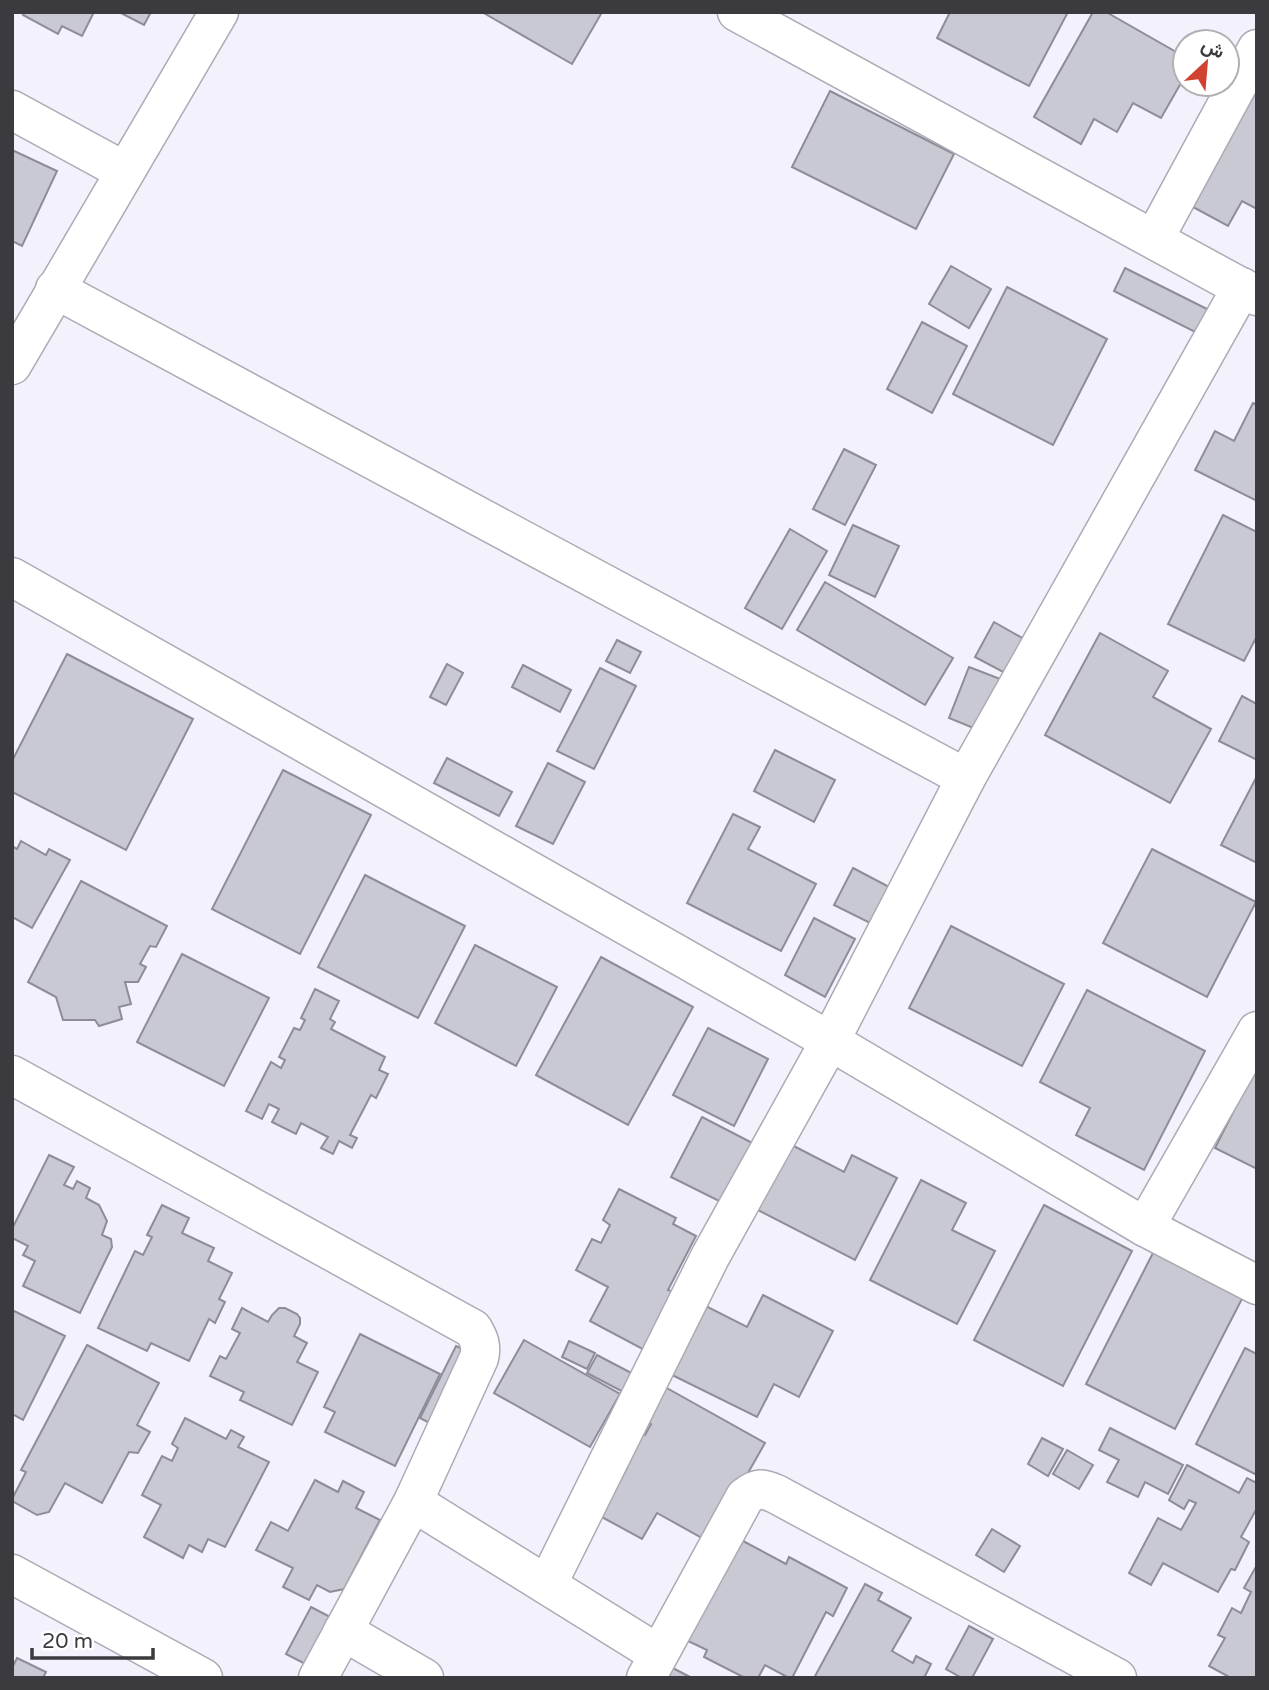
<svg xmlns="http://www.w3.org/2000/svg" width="1269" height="1690" font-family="'Varela Round',Vazirmatn,sans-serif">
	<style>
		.building { fill: #c9c9d3; stroke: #8e8d97; stroke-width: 2 }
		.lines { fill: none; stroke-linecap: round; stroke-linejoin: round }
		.minor-casing { stroke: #acabb5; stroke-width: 41 }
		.minor { stroke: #fff; stroke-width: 38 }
	</style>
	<rect width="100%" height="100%" fill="#f2f1fc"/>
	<!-- building -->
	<g class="building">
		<polygon points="24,12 94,12 82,36 62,26 58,34 23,15"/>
		<polygon points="119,12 151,12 144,25"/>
		<polygon points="482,12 599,12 601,14 572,64"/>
		<polygon points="950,12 1068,12 1029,86 937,38"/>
		<polygon points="1093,12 1106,12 1185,57 1185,76 1161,118 1133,103 1117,132 1094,119 1081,144 1034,117"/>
		<polygon points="1257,78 1257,209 1242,201 1228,226 1182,201"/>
		<polygon points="830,91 954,154 916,229 792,167"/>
		<polygon points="12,150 57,171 22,246 12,241"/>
		<polygon points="951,266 991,289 969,328 929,304"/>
		<polygon points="1125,268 1211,311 1199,334 1114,291"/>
		<polygon points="1007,287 1107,339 1053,445 953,394"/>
		<polygon points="922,322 967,346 932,413 887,389"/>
		<polygon points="1253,403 1257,405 1257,501 1195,470 1215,431 1234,441"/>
		<polygon points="844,449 876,465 845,525 813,509"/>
		<polygon points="1223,515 1257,532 1257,636 1244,661 1168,624"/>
		<polygon points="853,525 899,546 875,597 829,575"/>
		<polygon points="790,529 827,551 782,629 745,608"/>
		<polygon points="825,582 953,658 925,705 797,630"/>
		<polygon points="994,622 1024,639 1005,673 975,657"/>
		<polygon points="1100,633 1168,671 1153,697 1211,729 1170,803 1045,735"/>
		<polygon points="617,640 641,652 630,673 606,661"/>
		<polygon points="67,654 193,719 126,850 12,792 12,761"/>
		<polygon points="447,664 463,673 446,705 430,697"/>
		<polygon points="523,665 571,690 560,712 512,687"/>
		<polygon points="969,667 1003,680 983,732 949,718"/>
		<polygon points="600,668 636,686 594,769 557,751"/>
		<polygon points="1242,696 1257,704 1257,760 1219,741"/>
		<polygon points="775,750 835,780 814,822 754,791"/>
		<polygon points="447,758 512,792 499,816 434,783"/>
		<polygon points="548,763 585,782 553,844 516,826"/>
		<polygon points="283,770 371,815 300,954 212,909"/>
		<polygon points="1256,778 1257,779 1257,863 1221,845"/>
		<polygon points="733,814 760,827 748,849 816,884 781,951 687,903"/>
		<polygon points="21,841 46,855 49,849 70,860 32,928 12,917 12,846 17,849"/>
		<polygon points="1152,849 1256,902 1207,997 1103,943"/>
		<polygon points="853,868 893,889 874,925 834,905"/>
		<polygon points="365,875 465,926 418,1018 318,967"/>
		<polygon points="81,881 167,926 156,947 150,946 140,964 146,967 138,982 125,982 131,1004 119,1007 122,1019 99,1026 95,1020 63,1020 56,997 28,982"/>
		<polygon points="814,918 855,939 825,997 785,975"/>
		<polygon points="951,926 1064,984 1022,1066 909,1008"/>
		<polygon points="475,945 557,987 516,1066 435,1023"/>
		<polygon points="182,954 269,998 224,1086 137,1042"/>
		<polygon points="601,957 693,1007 628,1125 536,1075"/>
		<polygon points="315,989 339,1001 330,1019 335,1022 331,1029 385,1057 379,1070 388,1074 376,1098 371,1095 350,1135 357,1138 352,1148 339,1141 333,1154 321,1148 328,1137 301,1123 296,1134 272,1122 279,1109 269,1104 262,1119 246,1111 271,1062 281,1068 285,1060 279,1057 294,1028 300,1030 305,1020 301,1018"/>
		<polygon points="1087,990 1205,1051 1144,1170 1076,1135 1090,1108 1040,1082"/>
		<polygon points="708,1028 768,1059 734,1126 673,1095"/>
		<polygon points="1253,1073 1257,1075 1257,1169 1215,1148"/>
		<polygon points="702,1117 762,1148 731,1207 671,1177"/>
		<polygon points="788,1143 844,1172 852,1155 897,1178 855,1260 754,1208"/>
		<polygon points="49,1155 74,1167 64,1185 73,1189 77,1181 90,1188 86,1198 99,1205 107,1221 102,1235 111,1239 112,1247 80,1313 23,1286 35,1261 23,1255 28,1246 12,1238 12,1229"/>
		<polygon points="921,1180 966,1203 952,1230 995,1251 957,1324 870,1280"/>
		<polygon points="619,1189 676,1218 673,1224 696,1236 668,1290 680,1295 650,1353 590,1321 608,1287 576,1270 592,1239 601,1243 610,1225 603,1220"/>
		<polygon points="162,1205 189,1218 182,1233 214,1248 208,1261 232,1273 219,1299 225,1302 215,1323 209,1319 189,1361 151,1343 147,1351 98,1328 135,1251 143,1255 152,1237 147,1235"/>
		<polygon points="1044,1205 1132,1251 1063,1386 974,1340"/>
		<polygon points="1155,1249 1244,1295 1175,1429 1086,1384"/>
		<polygon points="763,1295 833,1331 799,1397 774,1384 757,1417 666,1372 702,1304 747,1327"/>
		<polygon points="242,1308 268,1322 272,1315 279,1308 285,1308 297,1314 300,1318 300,1324 294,1336 307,1343 297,1362 318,1372 292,1425 240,1400 244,1392 210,1376 220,1356 226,1359 240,1333 232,1329"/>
		<polygon points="12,1310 65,1336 23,1420 12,1414"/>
		<polygon points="360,1334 440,1374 395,1466 325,1432 335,1412 324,1407"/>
		<polygon points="524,1340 620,1394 590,1447 494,1393"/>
		<polygon points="569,1341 595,1353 587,1369 562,1357"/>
		<polygon points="87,1345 159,1383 137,1425 150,1432 138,1453 129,1452 102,1503 65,1483 49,1512 37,1515 12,1501 12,1499 26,1472 21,1470"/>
		<polygon points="456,1346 477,1356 441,1429 420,1418"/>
		<polygon points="1245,1348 1257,1354 1257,1475 1196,1444"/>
		<polygon points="597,1355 637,1376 627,1394 587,1373"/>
		<polygon points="665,1387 765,1443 723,1517 702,1538 657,1513 642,1539 600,1516 627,1468 615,1461 634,1429 645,1435 651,1424 646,1421"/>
		<polygon points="185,1418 226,1439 231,1430 244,1437 238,1447 269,1462 225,1547 208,1539 202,1552 189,1545 183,1558 144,1537 161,1505 142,1495 162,1456 172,1461 178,1448 172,1444"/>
		<polygon points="1110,1428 1183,1465 1168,1494 1145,1482 1138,1497 1107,1482 1119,1460 1099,1450"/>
		<polygon points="1042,1438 1063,1449 1048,1476 1028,1464"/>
		<polygon points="1067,1450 1093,1465 1079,1489 1053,1474"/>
		<polygon points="1187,1465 1239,1493 1247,1478 1257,1483 1257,1508 1241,1537 1249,1542 1235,1570 1231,1569 1218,1592 1163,1563 1151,1585 1129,1573 1158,1518 1181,1530 1196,1503 1189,1500 1184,1509 1169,1500"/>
		<polygon points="315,1480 338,1492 343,1481 364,1492 356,1508 380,1520 344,1589 330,1592 317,1585 309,1600 283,1587 293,1568 256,1550 271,1522 288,1531"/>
		<polygon points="992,1529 1020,1546 1004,1572 976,1555"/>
		<polygon points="743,1541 786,1564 789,1557 847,1588 833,1616 826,1612 792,1678 789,1678 765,1665 758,1678 745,1678 704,1657 707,1650 686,1640"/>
		<polygon points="1257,1565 1257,1678 1231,1678 1209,1666 1225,1638 1218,1635 1232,1608 1241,1613 1251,1592 1244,1588"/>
		<polygon points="865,1584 882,1593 878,1600 911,1618 892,1651 913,1663 916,1656 931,1664 924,1678 814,1678"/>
		<polygon points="311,1607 336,1620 311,1667 286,1654"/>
		<polygon points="969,1626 993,1639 972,1678 962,1678 946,1669"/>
		<polygon points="17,1658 46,1672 43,1678 12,1678 12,1668"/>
		<polygon points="665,1664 692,1678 658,1678"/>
	</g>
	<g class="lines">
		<!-- minor casing -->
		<g class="minor-casing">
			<g id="minor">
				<polyline points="737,12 1257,296"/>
				<polyline points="12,110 124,171"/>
				<polyline points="1154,239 1257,49"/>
				<polyline points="55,289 966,778"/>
				<polyline points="12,365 219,12"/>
				<polyline points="12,577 830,1041 1145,1227 1257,1285"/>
				<path d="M12,1075L473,1329C479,1339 482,1346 479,1358L413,1502L318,1678"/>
				<polyline points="1145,1227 1257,1031"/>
				<polyline points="413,1502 658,1654"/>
				<polyline points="12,1574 203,1678"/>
				<polyline points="547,1585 710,1257 830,1041 966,778 1242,287"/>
				<polyline points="343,1631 424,1678"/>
				<path d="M646,1678L745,1497C758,1487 762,1488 776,1494L1117,1678"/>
			</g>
		</g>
		<!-- minor -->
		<use href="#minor" class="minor"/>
	</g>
	<!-- border -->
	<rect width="1269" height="1690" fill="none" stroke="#3b3b3f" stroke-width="28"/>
	<!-- north arrow -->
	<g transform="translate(1206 63) rotate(26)"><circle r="33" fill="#ffffff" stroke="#b1b1b2" stroke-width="2"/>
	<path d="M0-5L12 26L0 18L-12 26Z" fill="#cf4330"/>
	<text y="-10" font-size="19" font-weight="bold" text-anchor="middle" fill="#3b3b3f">ش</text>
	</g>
	<!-- scale -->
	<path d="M32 1648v10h121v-10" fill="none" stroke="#3b3b3f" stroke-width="3.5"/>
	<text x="42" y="1648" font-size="21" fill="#3b3b3f" stroke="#ffffff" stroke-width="5" paint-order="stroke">20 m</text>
</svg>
